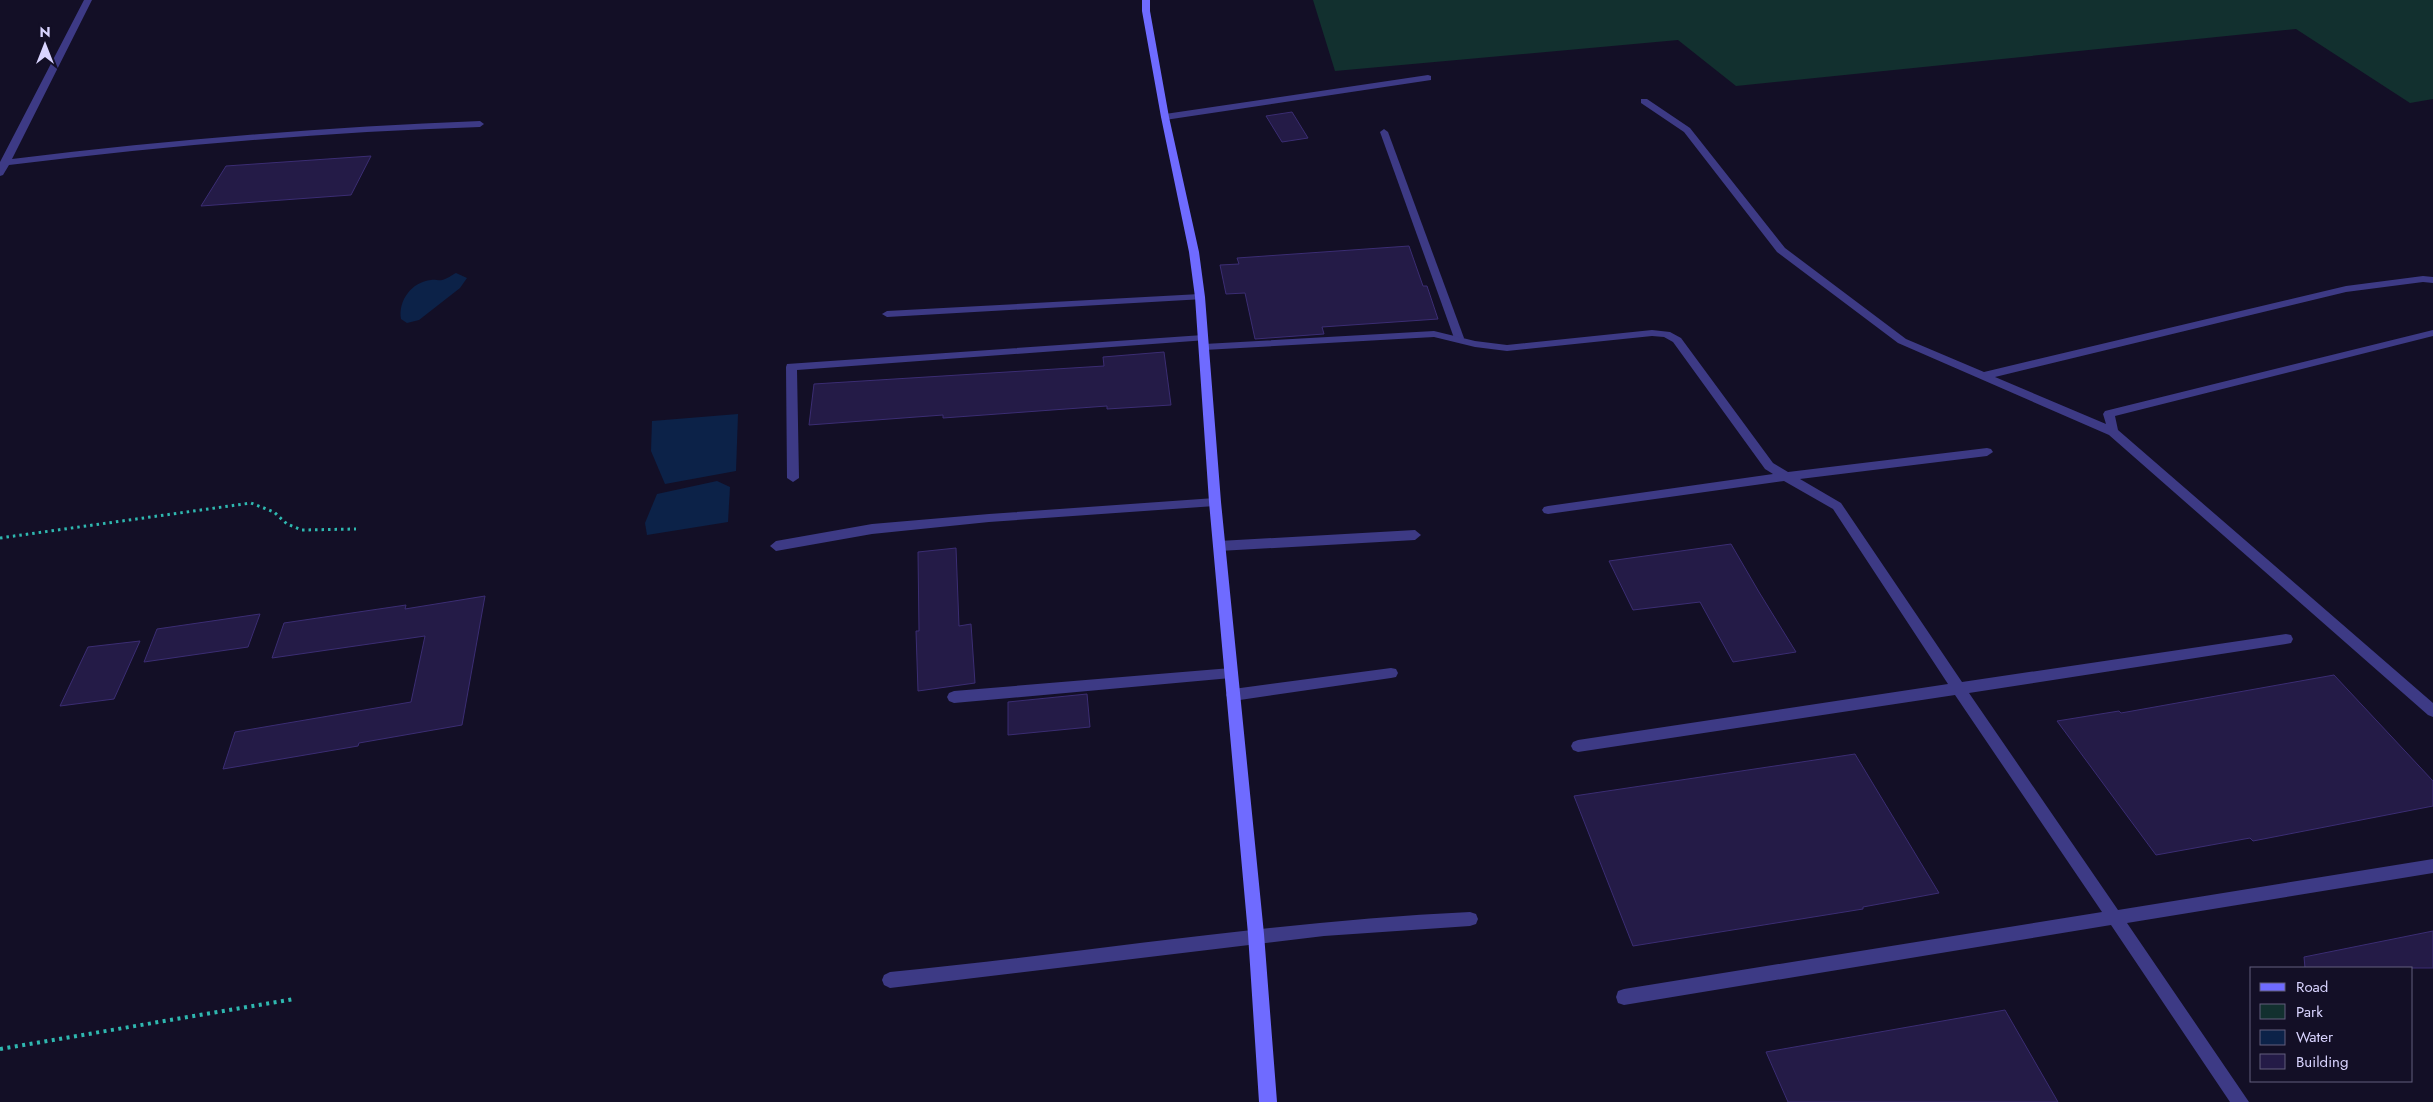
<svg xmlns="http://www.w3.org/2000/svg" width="2433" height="1102" font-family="Jost,sans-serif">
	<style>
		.green { fill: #12302f }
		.water { fill: #0c2248 }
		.building { fill: #241b47; stroke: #3b2d73 }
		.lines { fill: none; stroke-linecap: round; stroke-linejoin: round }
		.path-far1 { stroke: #2fb8b0; stroke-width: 3; stroke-dasharray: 2.5 4; stroke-linecap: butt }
		.path { stroke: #2fb8b0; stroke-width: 4; stroke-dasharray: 3 4.5; stroke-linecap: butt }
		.lane { fill: #3d3a85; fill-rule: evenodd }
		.street { fill: #3d3a85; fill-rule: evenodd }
		.secondary { fill: #6f6bff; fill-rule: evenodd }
	</style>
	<rect width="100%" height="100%" fill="#130f26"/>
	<!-- green -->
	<polygon class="green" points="1313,0 2433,0 2433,99 2410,103 2296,29 1736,86 1678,40 1335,71"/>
	<!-- water -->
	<g class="water">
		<path d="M456,273L467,278L460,288L419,320L407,323L401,319C398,300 412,282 431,280C435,279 439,281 442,280C447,279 452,275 456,273Z"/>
		<polygon points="738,414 736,471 665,484 651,451 652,421"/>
		<polygon points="717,481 730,487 728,522 647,535 645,523 657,494"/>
	</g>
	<!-- building -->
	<g class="building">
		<polygon points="1292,112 1308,138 1282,142 1266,116"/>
		<polygon points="371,156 351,195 201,206 226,166"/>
		<polygon points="1409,246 1423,286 1427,286 1438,319 1322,327 1324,334 1255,339 1245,293 1226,294 1220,265 1239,264 1237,258"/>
		<polygon points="1164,352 1171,405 1107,409 1107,406 943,418 943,415 809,425 814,384 1104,366 1103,357"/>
		<polygon points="1731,544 1759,592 1796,652 1733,662 1700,602 1633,610 1609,561"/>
		<polygon points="956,548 959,626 971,624 975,683 918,691 916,631 919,631 918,552"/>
		<polygon points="485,596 462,725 359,743 358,746 223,769 235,732 411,702 425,636 272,658 284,623 406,605 405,609"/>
		<polygon points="260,614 248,647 144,662 157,629"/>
		<polygon points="140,641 114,699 60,706 88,647"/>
		<polygon points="2334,675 2433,781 2433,806 2253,841 2250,838 2156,855 2057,721 2119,711 2121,713"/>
		<polygon points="1087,694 1090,727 1008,735 1008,702"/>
		<polygon points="1855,754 1939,893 1863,907 1863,909 1633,946 1574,796"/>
		<polygon points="2433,931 2433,968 2305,968 2304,957"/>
		<polygon points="2005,1010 2058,1102 1788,1102 1766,1052"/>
	</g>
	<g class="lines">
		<!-- path-far1 -->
		<polyline class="path-far1" points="0,538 251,503 274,512 287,524 302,530 356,529"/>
		<!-- path -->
		<polyline class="path" points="0,1049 294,999"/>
		<!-- lane -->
		<g class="lane">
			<polygon points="1428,75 1431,76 1431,80 1165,120 1161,117 1165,114"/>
			<polygon points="1641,99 1647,99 1690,128 1785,248 1906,339 1984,372 2346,286 2423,276 2433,277 2433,283 2423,282 2346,292 1995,377 2106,424 2103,414 2105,411 2433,330 2433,336 2115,416 2118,430 2433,703 2433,717 2428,715 2109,435 1898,343 1777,252 1684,132 1641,103"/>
			<polygon points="1384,129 1388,132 1464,338 1463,340 1455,340 1454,338 1380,132"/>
			<polygon points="1200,294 1204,295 1204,299 887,317 882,314 887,311"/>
			<polygon points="1415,530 1421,535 1415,540 1219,551 1213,546 1219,541"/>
			<polygon points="1231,668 1236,669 1238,673 1236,677 1231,678 954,703 949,701 947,697 949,693 954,691"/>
			<polygon points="1391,668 1396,669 1398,673 1396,677 1391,678 1233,701 1228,699 1226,695 1228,691 1233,689"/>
		</g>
		<!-- street -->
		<g class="street">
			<path d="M84,0H92L12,159C167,140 324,127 480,121L484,124L480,127C323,132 165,146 9,165L3,175L0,176V162Z"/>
			<polygon points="1652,330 1670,332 1681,338 1773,463 1788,472 1987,448 1991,449 1993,452 1987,456 1800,479 1841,503 1962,682 2286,634 2291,635 2293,639 2291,643 2286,644 1969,693 2118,910 2433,859 2433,873 2127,923 2249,1102 2230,1102 2111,925 1624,1005 1618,1003 1616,997 1618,991 1624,989 2102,912 1955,695 1578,752 1573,750 1571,746 1573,742 1578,740 1948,684 1833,509 1784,481 1548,514 1544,513 1542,510 1544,507 1548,506 1773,474 1765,469 1673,342 1664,337 1652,336 1507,351 1475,347 1434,337 1204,350 1199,347 1204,344 1434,331 1475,341 1507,345"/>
			<polygon points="1203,335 1207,336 1208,338 1207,340 797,370 799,478 793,482 787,478 786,367 787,364"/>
			<polygon points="1215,498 1221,502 1215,506 989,522 872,534 776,551 770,546 776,541 872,524 989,514"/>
			<path d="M1470,912L1476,914L1478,919L1476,924L1470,926L1324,936L890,988L884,985L882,980L884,975L890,972C1084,953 1275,921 1470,912Z"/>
		</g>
		<!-- secondary -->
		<polygon class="secondary" points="1142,0 1150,0 1150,11 1169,117 1199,252 1205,297 1221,502 1264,934 1277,1102 1259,1102 1248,934 1209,502 1195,297 1189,252 1161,117 1142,11"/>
	</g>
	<!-- legend -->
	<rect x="2250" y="967" width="162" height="115" fill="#130f26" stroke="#625e7d"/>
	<rect x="2260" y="983" width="25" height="8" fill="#6f6bff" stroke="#625e7d"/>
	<text x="2296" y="992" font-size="15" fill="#d9d4ff">Road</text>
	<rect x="2260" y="1004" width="25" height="15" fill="#12302f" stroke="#625e7d"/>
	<text x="2296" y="1017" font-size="15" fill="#d9d4ff">Park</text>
	<rect x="2260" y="1030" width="25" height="15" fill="#0c2248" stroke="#625e7d"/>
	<text x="2296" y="1042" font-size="15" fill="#d9d4ff">Water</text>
	<rect x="2260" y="1054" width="25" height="15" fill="#241b47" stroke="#625e7d"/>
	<text x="2296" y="1067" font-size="15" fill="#d9d4ff">Building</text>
	<!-- north arrow -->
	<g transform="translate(45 45)" stroke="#130f26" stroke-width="4" paint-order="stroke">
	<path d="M0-4L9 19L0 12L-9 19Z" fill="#d9d4ff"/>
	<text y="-8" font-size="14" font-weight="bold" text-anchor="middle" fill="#d9d4ff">N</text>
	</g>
</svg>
